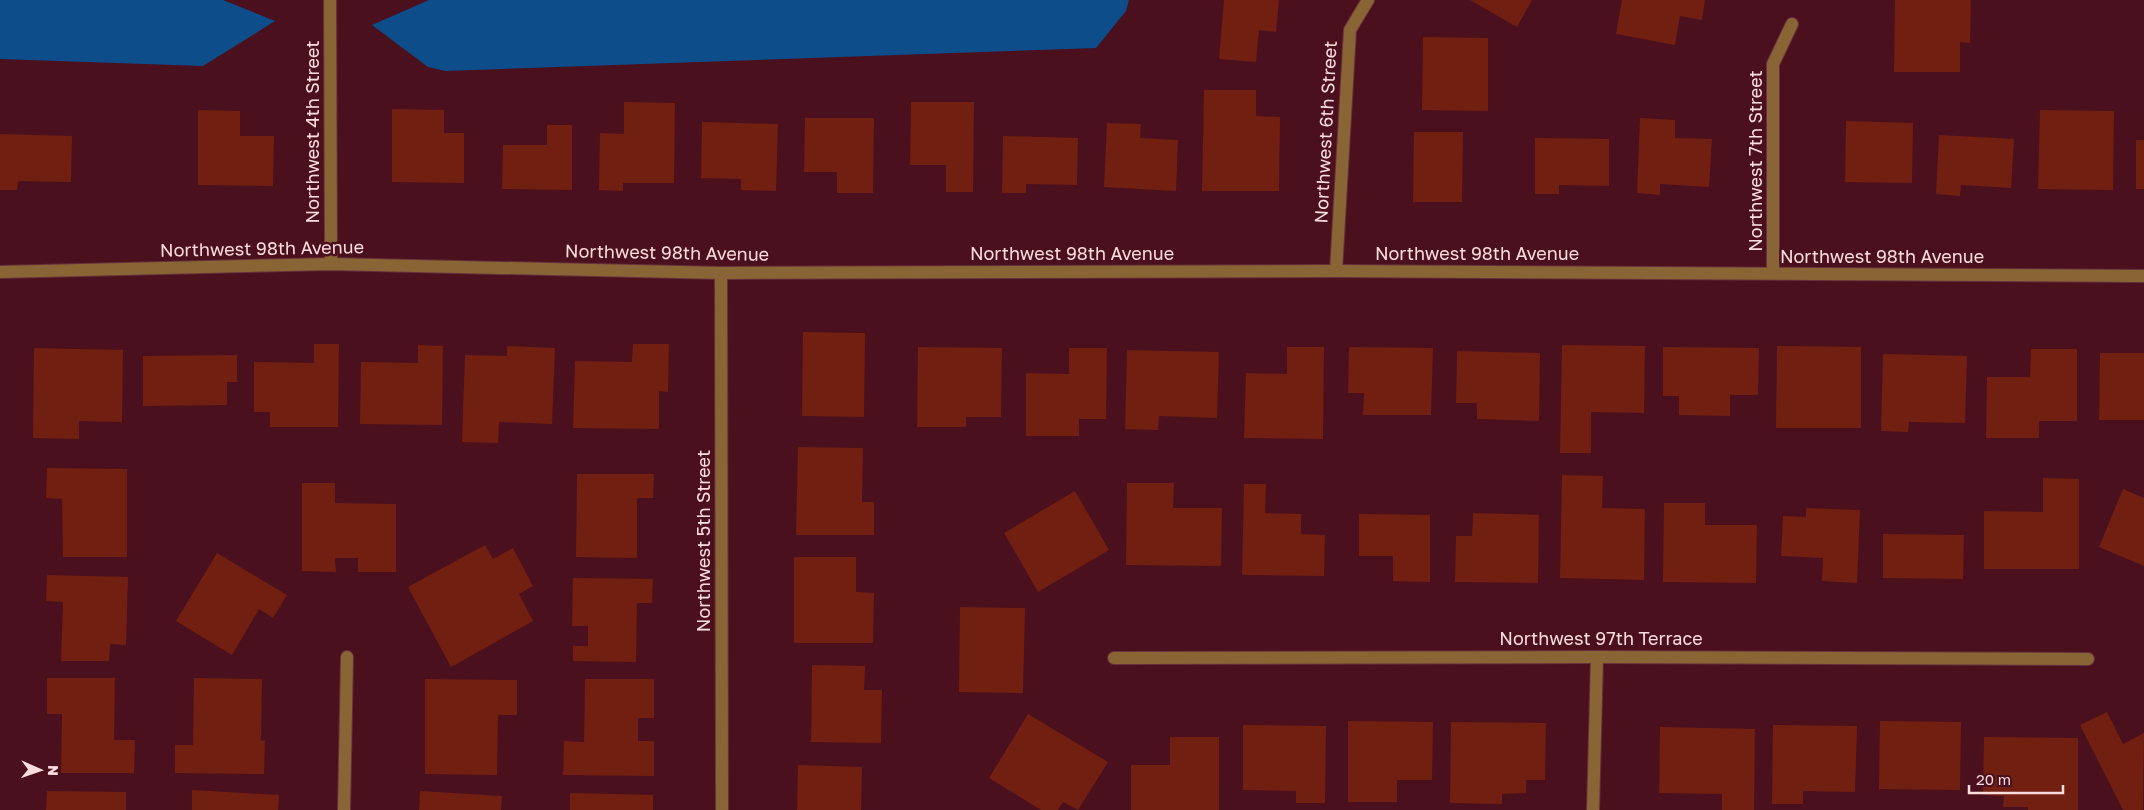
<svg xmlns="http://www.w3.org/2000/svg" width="2144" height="810" font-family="'Golos Text',sans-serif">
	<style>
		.water { fill: #0c4d8a }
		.building { fill: #711f11 }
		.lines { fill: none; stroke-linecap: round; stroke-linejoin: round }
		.minor-casing { stroke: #67313c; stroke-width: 14 }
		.minor { stroke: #896535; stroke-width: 12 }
		.labels { text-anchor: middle; stroke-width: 5; stroke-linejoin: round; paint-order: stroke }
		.street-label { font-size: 18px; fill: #fcdddf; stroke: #4b101d }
	</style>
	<rect width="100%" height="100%" fill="#4b101d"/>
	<!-- water -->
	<g class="water">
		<polygon points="0,0 223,0 275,21 203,66 0,59"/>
		<polygon points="429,0 1129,0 1126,11 1096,48 445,71 428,67 372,25"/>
	</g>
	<!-- building -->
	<g class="building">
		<polygon points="1224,0 1279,0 1276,32 1259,30 1256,62 1219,59"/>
		<polygon points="1470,0 1532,0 1517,27"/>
		<polygon points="1622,0 1705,0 1702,20 1680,16 1675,45 1616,34"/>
		<polygon points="1895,0 1971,0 1970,43 1960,42 1960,72 1894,72"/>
		<polygon points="1423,37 1488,38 1488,111 1422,110"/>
		<polygon points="1204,90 1256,90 1256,116 1280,117 1279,191 1202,191"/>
		<polygon points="624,102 675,103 674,183 623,183 623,191 599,190 600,133 624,134"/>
		<polygon points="911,102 974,102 973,192 946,192 946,165 910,165"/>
		<polygon points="392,109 444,110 444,133 464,133 464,183 392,182"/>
		<polygon points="198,110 240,111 240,136 274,136 273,186 198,185"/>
		<polygon points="2040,110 2114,111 2113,190 2038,189"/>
		<polygon points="805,118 874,118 873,193 837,193 837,172 804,172"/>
		<polygon points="1640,118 1675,120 1675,138 1712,139 1709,187 1660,184 1660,195 1637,193"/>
		<polygon points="1846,121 1913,123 1912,183 1845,182"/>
		<polygon points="702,122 778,124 776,191 741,190 741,179 701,178"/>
		<polygon points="1107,123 1141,124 1140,138 1178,140 1176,191 1104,187"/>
		<polygon points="547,125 572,125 572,190 502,189 503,145 547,145"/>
		<polygon points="1414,132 1463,132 1462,202 1413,202"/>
		<polygon points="0,134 72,136 71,182 18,181 17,190 0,190"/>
		<polygon points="1939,135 2014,139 2011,188 1961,185 1960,196 1936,194"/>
		<polygon points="1003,136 1078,138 1077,185 1026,184 1026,193 1002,193"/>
		<polygon points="1535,138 1609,139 1609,186 1559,185 1559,194 1535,194"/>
		<rect x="2136" y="140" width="8" height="49"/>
		<polygon points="803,332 865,333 864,417 802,416"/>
		<polygon points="314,344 339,344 338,427 270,427 270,412 254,412 254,362 314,363"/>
		<polygon points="633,344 669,344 668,392 659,391 659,429 573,428 575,361 632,362"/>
		<polygon points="418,345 443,346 442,425 360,424 361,362 418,363"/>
		<polygon points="1562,345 1645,346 1644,413 1591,412 1591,453 1560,453"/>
		<polygon points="507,346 555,348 552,424 499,422 498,443 462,442 465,355 507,356"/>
		<polygon points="1777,346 1861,347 1861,428 1776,428"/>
		<polygon points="918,347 1002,348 1001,417 966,417 966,427 917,427"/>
		<polygon points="1287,347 1324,347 1323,439 1244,438 1246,373 1287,374"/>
		<polygon points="1349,347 1433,348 1431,415 1363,415 1364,393 1348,393"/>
		<polygon points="1663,347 1759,348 1758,395 1730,395 1730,416 1679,415 1679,396 1663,396"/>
		<polygon points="34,348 123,350 122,422 79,421 79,439 33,438"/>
		<polygon points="1069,348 1107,348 1106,419 1079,419 1079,436 1026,436 1026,373 1069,374"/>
		<polygon points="2031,349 2077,349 2077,421 2039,421 2039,438 1986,438 1987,377 2030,377"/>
		<polygon points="1127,350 1219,352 1217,418 1159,416 1158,430 1125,429"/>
		<polygon points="1457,351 1540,353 1539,421 1477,419 1477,403 1456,403"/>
		<polygon points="2100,353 2144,353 2144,420 2099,420"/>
		<polygon points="1883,354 1967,356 1965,423 1909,422 1908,432 1881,431"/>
		<polygon points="237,355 237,382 227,382 227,405 143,406 143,356"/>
		<polygon points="798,447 863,448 862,502 874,502 874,535 796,535"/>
		<polygon points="47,468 127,469 127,557 63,557 62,499 46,498"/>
		<polygon points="577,474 654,474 653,498 637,498 637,558 576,557"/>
		<polygon points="1562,475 1603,476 1602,508 1645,509 1644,580 1560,578"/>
		<polygon points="2043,478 2079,479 2079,569 1984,569 1984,511 2043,512"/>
		<polygon points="302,483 335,483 335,503 396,504 396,572 358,572 358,558 335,558 336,572 302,571"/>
		<polygon points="1127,483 1174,483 1173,508 1222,508 1221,566 1126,565"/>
		<polygon points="1244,484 1266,484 1265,513 1301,514 1301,534 1325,535 1324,576 1242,575"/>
		<polygon points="2123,489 2144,498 2144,566 2099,547"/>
		<polygon points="1075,491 1109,550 1038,592 1004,533"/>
		<polygon points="1664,503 1705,503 1705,525 1757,525 1756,583 1663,582"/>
		<polygon points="1806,508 1860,510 1857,583 1822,581 1823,558 1781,556 1783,516 1806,517"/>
		<polygon points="1473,513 1539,515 1538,583 1455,582 1456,536 1472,536"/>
		<polygon points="1359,514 1430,515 1430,582 1393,581 1393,556 1359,556"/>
		<polygon points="1883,534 1964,535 1963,579 1883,578"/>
		<polygon points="485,545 493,559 513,548 533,586 519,594 533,621 451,667 408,587"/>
		<polygon points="217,553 287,595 273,618 259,609 232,655 176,621"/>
		<polygon points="794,557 856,557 856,592 874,593 873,643 794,643"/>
		<polygon points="47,575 128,577 126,645 110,644 109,661 61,661 63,602 46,601"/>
		<polygon points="573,578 653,579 652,603 637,603 636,662 573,661 573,646 588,646 588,626 572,626"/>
		<polygon points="960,607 1025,608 1023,693 959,692"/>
		<polygon points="812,665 865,666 864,690 882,690 881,743 811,742"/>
		<polygon points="47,678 115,678 114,740 135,740 134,773 61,773 62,714 47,714"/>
		<polygon points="194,678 262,679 261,741 265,740 264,774 175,773 175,745 193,745"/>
		<polygon points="425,679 517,680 517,715 498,715 497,775 425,774"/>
		<polygon points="585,679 654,679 654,718 638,718 638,741 654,741 654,776 563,775 564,741 584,742"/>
		<polygon points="2107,712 2123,744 2144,733 2143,810 2123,810 2080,725"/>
		<polygon points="1028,714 1108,762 1078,810 1063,802 1058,810 1041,810 989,778"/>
		<polygon points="1348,721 1433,722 1432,780 1397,780 1397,802 1348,802"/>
		<polygon points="1880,721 1961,722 1960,790 1879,789"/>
		<polygon points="1451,722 1546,723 1545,780 1526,780 1526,793 1502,794 1502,804 1450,803"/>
		<polygon points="1243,725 1326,726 1325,803 1296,803 1296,791 1243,790"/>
		<polygon points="1773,725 1857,726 1855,792 1803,791 1803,804 1772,804"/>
		<polygon points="1660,727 1755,729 1754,810 1722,810 1722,794 1659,793"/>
		<polygon points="1170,737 1219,737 1219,810 1131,810 1131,765 1170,765"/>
		<polygon points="1984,737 2078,738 2078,810 2028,810 2028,807 2003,807 2004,796 1983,795"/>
		<polygon points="798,765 862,767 861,810 797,810"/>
		<polygon points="192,790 279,795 278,810 192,810"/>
		<polygon points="47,791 126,792 126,810 46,810"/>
		<polygon points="420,791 502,796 501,810 419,810"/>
		<polygon points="570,793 653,795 653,810 570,810"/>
	</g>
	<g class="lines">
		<!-- minor casing -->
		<g class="minor-casing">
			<g id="minor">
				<polyline points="330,0 331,264"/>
				<polyline points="1336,271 1350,30 1368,0"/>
				<polyline points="0,272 331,264 721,273 1336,271 2144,276"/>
				<polyline points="721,273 722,810"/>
				<polyline points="1773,273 1773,64 1792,24"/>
				<polyline points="1114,658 1597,657 2088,659"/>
				<polyline points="344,810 347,657"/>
				<polyline points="1593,810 1597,657"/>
			</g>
		</g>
		<!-- minor -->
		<use href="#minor" class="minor"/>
	</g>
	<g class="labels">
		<!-- street labels -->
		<g class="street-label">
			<text transform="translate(313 132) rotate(-90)" y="6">Northwest 4th Street</text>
			<text transform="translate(1326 132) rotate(-87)" y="6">Northwest 6th Street</text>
			<text transform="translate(1756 161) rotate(-90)" y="6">Northwest 7th Street</text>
			<text transform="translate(262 249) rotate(-1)" y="6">Northwest 98th Avenue</text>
			<text transform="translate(667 253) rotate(1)" y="6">Northwest 98th Avenue</text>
			<text x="1072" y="260">Northwest 98th Avenue</text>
			<text x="1477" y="260">Northwest 98th Avenue</text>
			<text x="1882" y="263">Northwest 98th Avenue</text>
			<text transform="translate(704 541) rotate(-90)" y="6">Northwest 5th Street</text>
			<text x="1601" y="645">Northwest 97th Terrace</text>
		</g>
	</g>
	<!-- north arrow -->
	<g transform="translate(40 770) rotate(92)" stroke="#4b101d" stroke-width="4" paint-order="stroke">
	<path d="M0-4L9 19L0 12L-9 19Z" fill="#fcdddf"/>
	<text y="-8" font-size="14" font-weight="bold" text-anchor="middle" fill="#fcdddf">N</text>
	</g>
	<!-- scale -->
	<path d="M1969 785v8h94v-8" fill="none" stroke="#fcdddf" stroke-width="2.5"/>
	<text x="1976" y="785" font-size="15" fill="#fcdddf" stroke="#4b101d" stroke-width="4" paint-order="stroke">20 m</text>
</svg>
